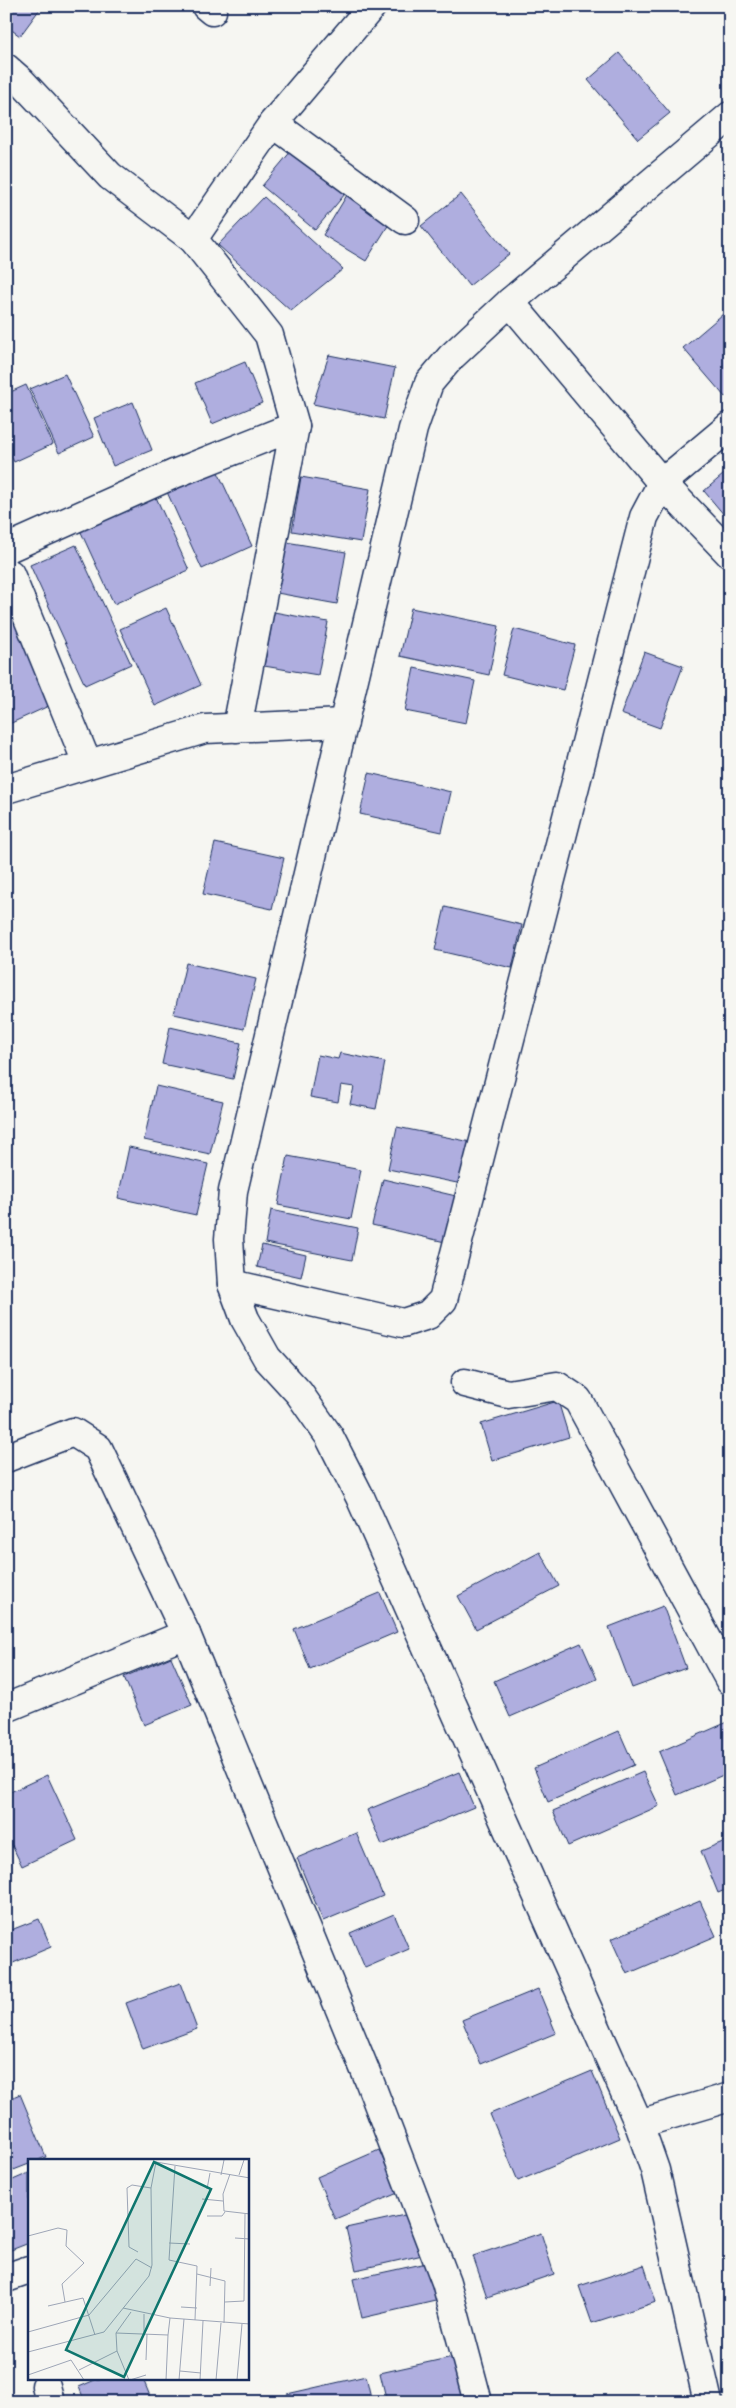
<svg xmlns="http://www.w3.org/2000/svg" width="736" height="2408" font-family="'Architects Daughter',sans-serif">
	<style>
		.building { fill: #afaedf; stroke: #1b2f5e }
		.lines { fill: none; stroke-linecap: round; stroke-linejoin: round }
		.minor-casing { stroke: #1b2f5e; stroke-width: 31 }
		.minor { stroke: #f6f6f2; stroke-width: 28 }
		.inset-road { fill: none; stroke: #9ea6b7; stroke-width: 1 }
		.view { fill: #0f766e; fill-opacity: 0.15; stroke: #0f766e; stroke-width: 2.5 }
		.inset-edge { fill: none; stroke: #1b2f5e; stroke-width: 2.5 }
	</style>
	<rect width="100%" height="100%" fill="#f6f6f2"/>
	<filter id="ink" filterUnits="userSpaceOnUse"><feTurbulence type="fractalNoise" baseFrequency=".02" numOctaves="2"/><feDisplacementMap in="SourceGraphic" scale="10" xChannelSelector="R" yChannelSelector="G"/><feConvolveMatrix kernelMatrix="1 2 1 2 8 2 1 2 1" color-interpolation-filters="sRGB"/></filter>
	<g filter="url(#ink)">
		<!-- building -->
		<g class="building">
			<polygon points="6,6 42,6 20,36 6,26"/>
			<polygon points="619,53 670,113 638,139 588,80"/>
			<polygon points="292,150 345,194 315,230 262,186"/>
			<polygon points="350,190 394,216 366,261 323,235"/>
			<polygon points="461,194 509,254 469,286 421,226"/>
			<polygon points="264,197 343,269 291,311 218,245"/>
			<polygon points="723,314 730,322 730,393 725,397 683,348"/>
			<polygon points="329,355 395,368 384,419 313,404"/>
			<polygon points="245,362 262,403 212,424 195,383"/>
			<polygon points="65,374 94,437 59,453 30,389"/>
			<polygon points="26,385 53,444 14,462 6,446 6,394"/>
			<polygon points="133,402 152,450 113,466 94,418"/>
			<polygon points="730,469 730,522 704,491"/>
			<polygon points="217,470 252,546 202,569 167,492"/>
			<polygon points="301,477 370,489 361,542 292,531"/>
			<polygon points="155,495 189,570 114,604 80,530"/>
			<polygon points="286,542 346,552 337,604 277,593"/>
			<polygon points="76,545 131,664 85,685 30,565"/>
			<polygon points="6,602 53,704 7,725 6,723"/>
			<polygon points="166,608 201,685 155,706 120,629"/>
			<polygon points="411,608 499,626 489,675 400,656"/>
			<polygon points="274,612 328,622 318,675 264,666"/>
			<polygon points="514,629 575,645 563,690 502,675"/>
			<polygon points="644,652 683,666 660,728 621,714"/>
			<polygon points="414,668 475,681 466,723 405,711"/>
			<polygon points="369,773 451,792 442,832 360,814"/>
			<polygon points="215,843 284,858 272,909 203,894"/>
			<polygon points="445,907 522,925 512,968 435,950"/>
			<polygon points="186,963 256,979 244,1029 174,1014"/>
			<polygon points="170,1027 241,1043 233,1079 162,1064"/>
			<polygon points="340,1053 385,1062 376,1109 350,1104 354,1087 341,1085 338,1102 310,1097 318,1055 338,1059"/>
			<polygon points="156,1086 223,1101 210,1154 144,1140"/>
			<polygon points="397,1127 471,1142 462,1184 388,1169"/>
			<polygon points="129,1147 208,1164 196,1215 118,1198"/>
			<polygon points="288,1156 361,1170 351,1219 278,1205"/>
			<polygon points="383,1179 456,1196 445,1242 372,1225"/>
			<polygon points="271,1210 358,1228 352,1260 265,1243"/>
			<polygon points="262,1245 306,1255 301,1277 257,1267"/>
			<polygon points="558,1401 569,1437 492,1461 481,1424"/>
			<polygon points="540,1552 559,1586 476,1629 458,1596"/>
			<polygon points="380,1593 397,1632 310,1669 294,1629"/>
			<polygon points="663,1606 686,1668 632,1688 609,1627"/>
			<polygon points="581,1643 597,1679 510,1717 494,1681"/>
			<polygon points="171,1657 192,1705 144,1725 124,1677"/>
			<polygon points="730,1721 730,1772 677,1795 659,1752"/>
			<polygon points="619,1731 634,1765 548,1802 534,1768"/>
			<polygon points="459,1772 474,1807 382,1845 367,1810"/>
			<polygon points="643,1772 659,1806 568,1846 553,1811"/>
			<polygon points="47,1775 77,1840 22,1866 6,1833 6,1794"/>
			<polygon points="356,1833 383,1896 323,1921 297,1858"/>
			<polygon points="730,1839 730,1888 718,1893 701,1851"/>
			<polygon points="700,1901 716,1936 627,1974 611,1939"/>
			<polygon points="394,1914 409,1949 365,1968 350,1933"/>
			<polygon points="39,1919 51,1947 6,1966 6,1932"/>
			<polygon points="180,1983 197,2029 143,2049 126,2003"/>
			<polygon points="538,1989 556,2033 481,2064 462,2020"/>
			<polygon points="592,2071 620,2138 518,2181 490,2114"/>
			<polygon points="20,2094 46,2157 38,2160 29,2160 29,2164 6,2173 6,2100"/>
			<polygon points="379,2150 398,2193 335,2219 317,2177"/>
			<polygon points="29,2173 29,2243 6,2252 6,2183"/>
			<polygon points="418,2212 427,2254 356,2270 346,2228"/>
			<polygon points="541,2233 554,2274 487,2297 473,2256"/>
			<polygon points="436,2261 444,2299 362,2318 353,2279"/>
			<polygon points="644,2265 656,2302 592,2323 579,2286"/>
			<polygon points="457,2356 466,2398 451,2402 387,2402 380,2373"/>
			<polygon points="366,2376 372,2402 289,2402 287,2394"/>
			<polygon points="97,2379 143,2379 152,2401 85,2402 79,2387"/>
		</g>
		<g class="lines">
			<!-- minor casing -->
			<g class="minor-casing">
				<g id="minor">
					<polyline points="206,6 212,11"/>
					<polyline points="6,68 22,82 110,176 193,239"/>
					<polyline points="273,123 405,220"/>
					<polyline points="510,302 662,483 730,554"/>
					<polyline points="6,549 174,474 295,426"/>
					<polyline points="10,574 87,763"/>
					<polyline points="237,728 295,426 269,335 193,239 273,123 372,6"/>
					<polyline points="6,789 205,729 344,723"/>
					<polyline points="232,1284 403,1323 428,1315 443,1300 644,517 662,483 730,426"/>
					<polyline points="465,1383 508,1394 557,1386 578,1400 730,1681"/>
					<polyline points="6,1458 73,1432 98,1448 186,1634 369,2080 446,2282 478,2402"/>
					<polyline points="6,1708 186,1634"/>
					<polyline points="639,2124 730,2097"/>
					<polyline points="6,2278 29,2270"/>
					<polyline points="46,2386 50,2402"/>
					<polyline points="708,2402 655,2170 639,2124 360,1497 329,1436 299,1393 267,1358 245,1319 232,1284 229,1239 233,1191 413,429 429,383 451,357 510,302 730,116"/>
				</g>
			</g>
			<!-- minor -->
			<use href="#minor" class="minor"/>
		</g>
	</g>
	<!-- overview -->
	<g transform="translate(28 2159)">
		<rect width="221" height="221" fill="#f6f6f2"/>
		<path class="inset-road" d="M147,7L141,101L169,107L167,161M202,15L195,35L196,52L222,55M193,16L196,1M211,16L216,1M179,30L182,14M174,40L195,42M179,57H194L197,53M0,77L30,69L39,71L38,87L56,104L34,125L37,143M207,79L222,80M141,84L162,85M110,93L101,88L99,29L104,26L123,29M169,115L197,122L196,164M182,127L183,109M197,143L216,142L217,55M20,147L55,139L67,176M153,148L169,149M95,149L142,159L222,165M0,173L61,156L108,100L124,109M116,173V155M88,174L140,176L138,221M140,176L142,159M89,192L101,221M0,193L76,173L121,117L124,106L123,29L128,3L222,19M118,201L119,175M51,211L89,192L88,174L103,153M152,212L173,214M0,216L43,201L56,221M102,221L118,216M151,221L156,160M172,221L175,162M188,221L193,164M209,221L214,165"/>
		<path class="view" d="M126,3L183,30L96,218L38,191Z"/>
		<rect width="221" height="221" class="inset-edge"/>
	</g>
	<!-- margin -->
	<rect width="736" height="2408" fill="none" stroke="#f6f6f2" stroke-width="25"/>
	<rect x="12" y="12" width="711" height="2383" fill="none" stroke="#1b2f5e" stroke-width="2" filter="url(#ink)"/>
</svg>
